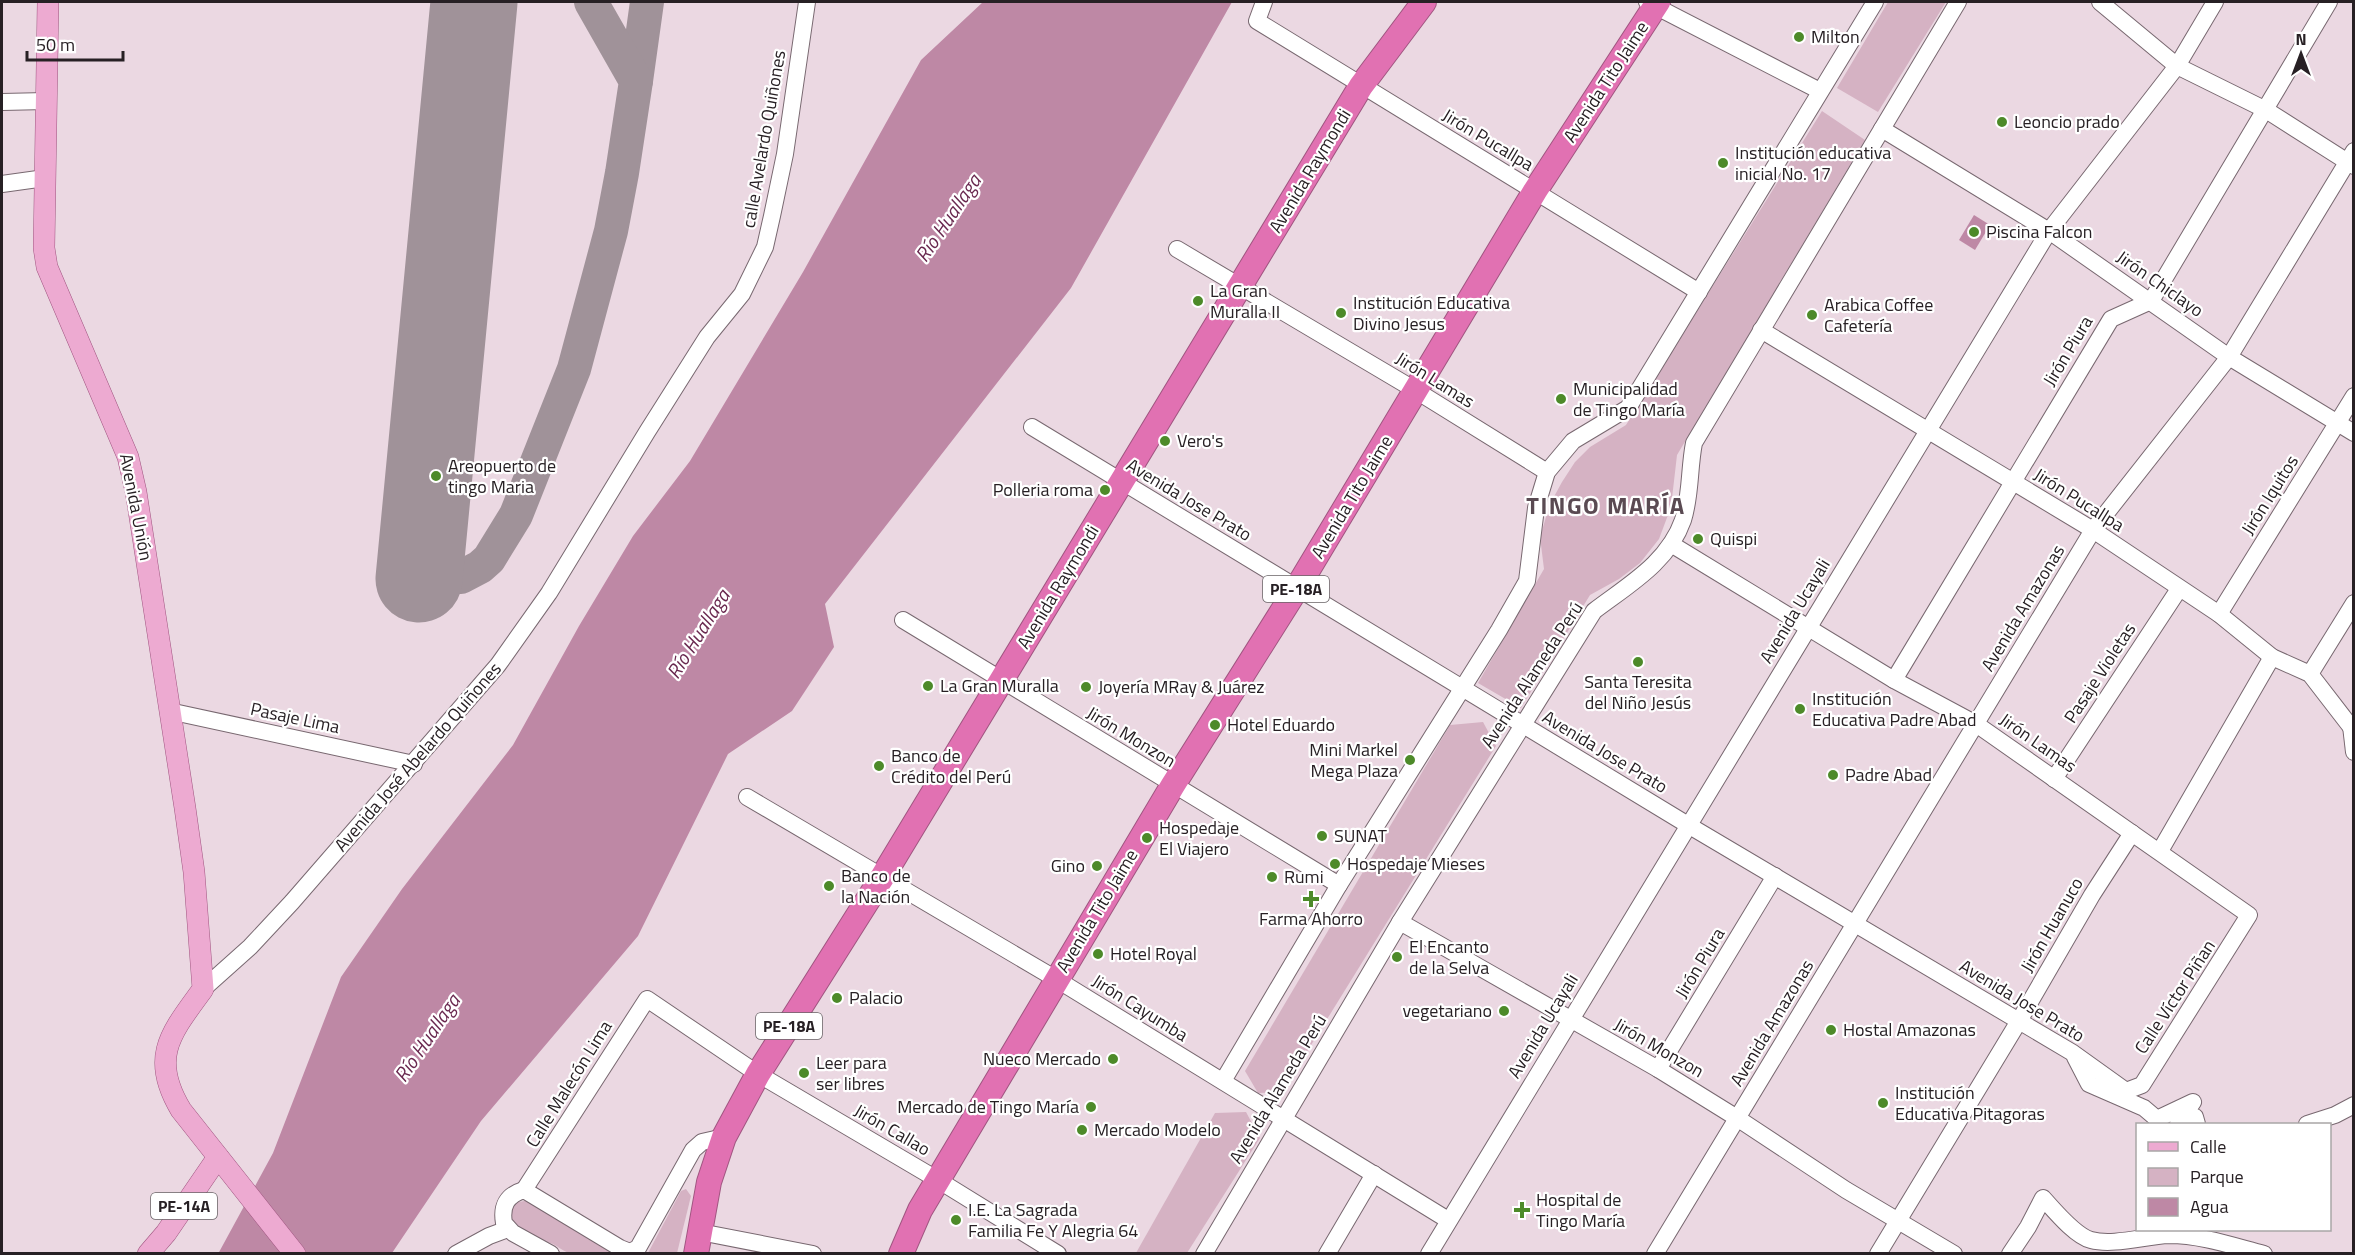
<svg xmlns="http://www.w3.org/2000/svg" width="2355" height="1255" font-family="'Titillium Web',sans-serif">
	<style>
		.green { fill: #d5b2c3 }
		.water { fill: #be88a5 }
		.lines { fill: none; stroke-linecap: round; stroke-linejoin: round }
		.taxiway { stroke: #a09299; stroke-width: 34 }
		.runway { stroke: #a09299; stroke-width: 87 }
		.minor-casing { stroke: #786870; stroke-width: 18 }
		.major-casing { stroke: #a05580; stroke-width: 22 }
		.highway-casing { stroke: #a05580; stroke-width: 26 }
		.minor { stroke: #fff; stroke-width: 16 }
		.major { stroke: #edaad1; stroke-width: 21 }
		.highway { stroke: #e171b2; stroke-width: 24 }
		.poi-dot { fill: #4d8a29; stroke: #fff; stroke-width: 2 }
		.labels { text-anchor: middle; stroke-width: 4.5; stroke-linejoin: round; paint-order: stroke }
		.shield { fill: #fff; stroke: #686366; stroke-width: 1.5 }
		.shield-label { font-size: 16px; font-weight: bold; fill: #272024 }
		.poi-label { font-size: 18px; fill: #272024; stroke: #fff; text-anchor: start }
		.street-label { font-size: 18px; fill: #272024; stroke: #fff }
		.water-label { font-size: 20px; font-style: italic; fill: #69284f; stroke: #fff }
		.district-label { font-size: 24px; font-weight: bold; letter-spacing: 1.5px; fill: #5a4a52; stroke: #fff }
	</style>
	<rect width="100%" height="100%" fill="#ebd8e2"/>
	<!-- green -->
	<g class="green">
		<polygon points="1888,2 1946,2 1878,112 1837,88"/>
		<polygon points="1822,111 1865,140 1677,455 1671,507 1659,539 1640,563 1619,579 1590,595 1521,708 1478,683 1544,569 1540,537 1550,504 1562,482 1575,462 1590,447 1626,425"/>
		<polygon points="1483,722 1496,746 1282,1092 1258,1093 1245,1071 1450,725"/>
		<polygon points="1246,1112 1260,1138 1187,1253 1136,1253 1215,1113"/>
		<polygon points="686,1189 691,1196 677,1253 648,1253 681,1191"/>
		<path d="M529,1200L613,1253C600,1253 583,1255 570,1253C564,1252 559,1247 553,1244C532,1235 513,1234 509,1208L514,1203Z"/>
	</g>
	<!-- water -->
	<g class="water">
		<polygon points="983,2 1232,2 1071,288 825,604 834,647 792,711 728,754 638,936 481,1121 392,1253 218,1254 273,1153 341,977 402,889 513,745 579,626 633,536 690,461 803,272 921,60"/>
		<polygon points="1974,215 1990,225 1975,250 1959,240"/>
	</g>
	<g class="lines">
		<!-- taxiway -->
		<g class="taxiway">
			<polyline points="636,81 647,2"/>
			<path d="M422,548C432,567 439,573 461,577L480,567L489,559L516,515L574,369L611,231L622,173L636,81L591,2"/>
		</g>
		<!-- runway -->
		<polyline class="runway" points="419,579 474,2"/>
		<!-- minor casing -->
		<g class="minor-casing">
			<g id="minor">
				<polyline points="1264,2 1257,21 1699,292"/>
				<polyline points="1647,2 1820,91"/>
				<polyline points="2100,2 2177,66 2266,110 2354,166"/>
				<polyline points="2,102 46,101"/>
				<polyline points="1882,129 2049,231 2229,357 2354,433"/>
				<polyline points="2,184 45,178"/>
				<polyline points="1177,249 1415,390 1547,472"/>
				<polyline points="1761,330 2093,530 2219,614 2272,657 2310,674 2354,731"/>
				<polyline points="1032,427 1688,825 2073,1053 2126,1091 2142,1085 2249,915 1976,724 1894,680 1671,544"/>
				<polyline points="2219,614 2354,396"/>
				<polyline points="903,620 1339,885"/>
				<polyline points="2310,674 2354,603"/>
				<polyline points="1894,680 2111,319 2151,301 2329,2"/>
				<polyline points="169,711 414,764"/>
				<polyline points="2351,726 2354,752"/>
				<polyline points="2054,779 2179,589"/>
				<polyline points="747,797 1056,979 1448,1220"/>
				<polyline points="2160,851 2272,657"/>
				<polyline points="1400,922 1658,1069 1737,1118 1846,1190 1954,1254"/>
				<polyline points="203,989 250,947 292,902 498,665 549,593 647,432 707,337 742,294 765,247 772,216 785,154 807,2"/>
				<polyline points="2075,1057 2089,1084 2144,1108 2157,1119 2193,1102 2178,1124"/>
				<polyline points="1658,1069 1775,876"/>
				<polyline points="1223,1081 1339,885 1499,630 1527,581 1536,508 1547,472 1573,441 1628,408 1875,2"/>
				<polyline points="2184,1124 2190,1117 2195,1117 2197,1124"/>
				<polyline points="2307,1124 2335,1115 2354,1105"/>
				<polyline points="524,1190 647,999 758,1074 938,1180 1058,1254"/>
				<polyline points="700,1232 813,1254"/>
				<polyline points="456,1254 489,1236 508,1229"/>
				<path d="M551,1254L513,1233L504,1223C501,1206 507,1195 524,1190L620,1248L630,1252L638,1248L693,1150L702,1142L724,1137"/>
				<path d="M1204,1254L1400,922L1594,611C1628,585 1668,563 1683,520C1691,495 1689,468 1694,443L1958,2"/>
				<polyline points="1327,1254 1374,1174"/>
				<polyline points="1429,1254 2049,231 2177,66 2215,2"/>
				<polyline points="1655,1254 2093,530 2229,357 2354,151"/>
				<polyline points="1878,1254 2019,1021 2092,895 2132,833"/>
				<path d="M2010,1254L2028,1227L2043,1198C2054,1210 2075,1236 2091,1240C2113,1246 2145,1236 2169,1235C2201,1235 2233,1246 2264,1254"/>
			</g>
		</g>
		<!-- major casing -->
		<g class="major-casing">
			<g id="major">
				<path d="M48,2L44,248L47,267L128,457L136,492L185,808L194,872L203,989C171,1033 149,1057 181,1110L295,1254"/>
				<polyline points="148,1254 166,1233 218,1157"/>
			</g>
		</g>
		<!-- highway casing -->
		<g class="highway-casing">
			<g id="highway">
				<polyline points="696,1254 709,1182 724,1137 758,1074 883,876 1361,86 1424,2"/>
				<polyline points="901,1254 920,1210 1173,785 1297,588 1535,191 1658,2"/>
			</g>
		</g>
		<!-- minor -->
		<use href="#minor" class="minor"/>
		<!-- major -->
		<use href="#major" class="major"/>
		<!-- highway -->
		<use href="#highway" class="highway"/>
	</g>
	<!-- markers -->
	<g class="poi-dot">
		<circle cx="1799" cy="37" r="6"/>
		<circle cx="2002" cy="122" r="6"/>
		<circle cx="1723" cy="163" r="6"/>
		<circle cx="1974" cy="232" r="6"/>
		<circle cx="1198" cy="301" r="6"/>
		<circle cx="1341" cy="313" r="6"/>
		<circle cx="1812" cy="315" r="6"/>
		<circle cx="1561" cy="399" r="6"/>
		<circle cx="1165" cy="441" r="6"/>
		<circle cx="436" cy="476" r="6"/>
		<circle cx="1105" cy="490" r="6"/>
		<circle cx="1698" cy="539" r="6"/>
		<circle cx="1638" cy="662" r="6"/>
		<circle cx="928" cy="686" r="6"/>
		<circle cx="1086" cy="687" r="6"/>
		<circle cx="1800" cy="709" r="6"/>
		<circle cx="1215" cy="725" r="6"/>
		<circle cx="1410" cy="760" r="6"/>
		<circle cx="879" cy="766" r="6"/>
		<circle cx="1833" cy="775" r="6"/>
		<circle cx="1322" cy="836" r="6"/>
		<circle cx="1147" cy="838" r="6"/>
		<circle cx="1335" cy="864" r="6"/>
		<circle cx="1097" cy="866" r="6"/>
		<circle cx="1272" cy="877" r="6"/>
		<circle cx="829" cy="886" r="6"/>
		<path d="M1308 890h6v6h6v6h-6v6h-6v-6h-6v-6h6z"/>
		<circle cx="1098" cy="954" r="6"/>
		<circle cx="1397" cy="957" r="6"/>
		<circle cx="837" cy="998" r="6"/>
		<circle cx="1504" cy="1011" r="6"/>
		<circle cx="1831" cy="1030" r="6"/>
		<circle cx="1113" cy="1059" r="6"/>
		<circle cx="804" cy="1073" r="6"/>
		<circle cx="1883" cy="1103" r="6"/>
		<circle cx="1091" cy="1107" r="6"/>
		<circle cx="1082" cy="1130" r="6"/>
		<path d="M1519 1201h6v6h6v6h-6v6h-6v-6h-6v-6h6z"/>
		<circle cx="956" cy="1220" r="6"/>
	</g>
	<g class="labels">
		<!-- shield labels -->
		<g class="shield">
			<rect x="1263" y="576" width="66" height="26" rx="4.5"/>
			<rect x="756" y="1013" width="66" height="26" rx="4.5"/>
			<rect x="151" y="1193" width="66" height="26" rx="4.5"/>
		</g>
		<g class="shield-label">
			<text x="1296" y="595">PE-18A</text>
			<text x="789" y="1032">PE-18A</text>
			<text x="184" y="1212">PE-14A</text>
		</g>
		<!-- poi labels -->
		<g class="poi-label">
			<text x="1811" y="43">Milton</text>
			<text x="2014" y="128">Leoncio prado</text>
			<text x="1735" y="159">Institución educativa<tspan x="1735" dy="21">inicial No. 17</tspan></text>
			<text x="1986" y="238">Piscina Falcon</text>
			<text x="1210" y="297">La Gran<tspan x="1210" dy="21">Muralla II</tspan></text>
			<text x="1353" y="309">Institución Educativa<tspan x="1353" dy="21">Divino Jesus</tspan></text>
			<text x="1824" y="311">Arabica Coffee<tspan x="1824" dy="21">Cafetería</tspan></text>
			<text x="1573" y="395">Municipalidad<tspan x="1573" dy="21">de Tingo María</tspan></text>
			<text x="1177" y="447">Vero's</text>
			<text x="448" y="472">Areopuerto de<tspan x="448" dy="21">tingo Maria</tspan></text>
			<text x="1093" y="496" text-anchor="end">Polleria roma</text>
			<text x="1710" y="545">Quispi</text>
			<text x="1638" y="688" text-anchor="middle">Santa Teresita<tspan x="1638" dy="21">del Niño Jesús</tspan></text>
			<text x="940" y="692">La Gran Muralla</text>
			<text x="1098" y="693">Joyería MRay &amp; Juárez</text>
			<text x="1812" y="705">Institución<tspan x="1812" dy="21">Educativa Padre Abad</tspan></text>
			<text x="1227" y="731">Hotel Eduardo</text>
			<text x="1398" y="756" text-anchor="end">Mini Markel<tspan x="1398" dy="21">Mega Plaza</tspan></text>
			<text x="891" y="762">Banco de<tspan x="891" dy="21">Crédito del Perú</tspan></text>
			<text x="1845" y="781">Padre Abad</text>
			<text x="1159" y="834">Hospedaje<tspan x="1159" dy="21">El Viajero</tspan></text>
			<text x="1334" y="842">SUNAT</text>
			<text x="1347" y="870">Hospedaje Mieses</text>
			<text x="1085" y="872" text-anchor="end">Gino</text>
			<text x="841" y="882">Banco de<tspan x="841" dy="21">la Nación</tspan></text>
			<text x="1284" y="883">Rumi</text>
			<text x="1311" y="925" text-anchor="middle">Farma Ahorro</text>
			<text x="1409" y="953">El Encanto<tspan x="1409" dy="21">de la Selva</tspan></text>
			<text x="1110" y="960">Hotel Royal</text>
			<text x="849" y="1004">Palacio</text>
			<text x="1492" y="1017" text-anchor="end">vegetariano</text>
			<text x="1843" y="1036">Hostal Amazonas</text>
			<text x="1101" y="1065" text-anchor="end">Nueco Mercado</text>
			<text x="816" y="1069">Leer para<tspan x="816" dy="21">ser libres</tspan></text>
			<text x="1895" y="1099">Institución<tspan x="1895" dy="21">Educativa Pitagoras</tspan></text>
			<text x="1079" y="1113" text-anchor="end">Mercado de Tingo María</text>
			<text x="1094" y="1136">Mercado Modelo</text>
			<text x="1536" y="1206">Hospital de<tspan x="1536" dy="21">Tingo María</tspan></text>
			<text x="968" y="1216">I.E. La Sagrada<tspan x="968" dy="21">Familia Fe Y Alegria 64</tspan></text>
		</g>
		<!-- street labels -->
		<g class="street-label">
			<text transform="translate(1606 82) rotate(-57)" y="6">Avenida Tito Jaime</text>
			<text transform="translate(764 139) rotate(-80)" y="6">calle Avelardo Quiñones</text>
			<text transform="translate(1488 140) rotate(31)" y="6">Jirón Pucallpa</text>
			<text transform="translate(1310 171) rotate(-59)" y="6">Avenida Raymondi</text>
			<text transform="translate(2160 284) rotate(35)" y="6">Jirón Chiclayo</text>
			<text transform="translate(2068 351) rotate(-59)" y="6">Jirón Piura</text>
			<text transform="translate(1435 380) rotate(32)" y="6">Jirón Lamas</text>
			<text transform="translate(2270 495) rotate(-58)" y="6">Jirón Iquitos</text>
			<text transform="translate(1352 497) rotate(-59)" y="6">Avenida Tito Jaime</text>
			<text transform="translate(1189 500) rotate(31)" y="6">Avenida Jose Prato</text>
			<text transform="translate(2079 500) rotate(32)" y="6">Jirón Pucallpa</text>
			<text transform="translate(136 507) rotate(79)" y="6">Avenida Unión</text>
			<text transform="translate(1058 587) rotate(-59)" y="6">Avenida Raymondi</text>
			<text transform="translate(2023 608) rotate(-59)" y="6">Avenida Amazonas</text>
			<text transform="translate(1795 611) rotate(-59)" y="6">Avenida Ucayali</text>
			<text transform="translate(2100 673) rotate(-57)" y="6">Pasaje Violetas</text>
			<text transform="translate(1532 675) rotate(-57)" y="6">Avenida Alameda Perú</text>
			<text transform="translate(295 718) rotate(12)" y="6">Pasaje Lima</text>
			<text transform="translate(1131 737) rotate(31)" y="6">Jirón Monzon</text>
			<text transform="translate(2038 743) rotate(35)" y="6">Jirón Lamas</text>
			<text transform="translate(1605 752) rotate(31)" y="6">Avenida Jose Prato</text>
			<text transform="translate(418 757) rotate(-49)" y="6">Avenida José Abelardo Quiñones</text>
			<text transform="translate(1097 911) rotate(-59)" y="6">Avenida Tito Jaime</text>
			<text transform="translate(2052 925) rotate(-60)" y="6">Jirón Huanuco</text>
			<text transform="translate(1700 963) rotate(-59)" y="6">Jirón Piura</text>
			<text transform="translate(2175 997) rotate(-57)" y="6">Calle Víctor Piñan</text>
			<text transform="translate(2022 1001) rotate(31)" y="6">Avenida Jose Prato</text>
			<text transform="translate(1140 1008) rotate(32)" y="6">Jirón Cayumba</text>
			<text transform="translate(1772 1023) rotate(-59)" y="6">Avenida Amazonas</text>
			<text transform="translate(1543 1026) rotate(-59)" y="6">Avenida Ucayali</text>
			<text transform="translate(1659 1048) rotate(30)" y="6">Jirón Monzon</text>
			<text transform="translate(569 1084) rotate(-58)" y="6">Calle Malecón Lima</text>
			<text transform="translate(1278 1089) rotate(-59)" y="6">Avenida Alameda Perú</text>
			<text transform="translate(892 1130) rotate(30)" y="6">Jirón Callao</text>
		</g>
		<!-- water labels -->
		<g class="water-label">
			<text transform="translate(948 218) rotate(-56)" y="7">Río Huallaga</text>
			<text transform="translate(698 634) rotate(-58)" y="7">Río Huallaga</text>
			<text transform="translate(427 1038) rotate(-56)" y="7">Río Huallaga</text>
		</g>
		<!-- district labels -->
		<g class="district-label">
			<text x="1606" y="514">TINGO MARÍA</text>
		</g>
	</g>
	<!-- border -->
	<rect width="2355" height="1255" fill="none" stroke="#272024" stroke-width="6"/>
	<!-- legend -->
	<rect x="2136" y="1123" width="195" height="108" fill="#ffffff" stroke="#a9a6a7" stroke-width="1.5"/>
	<rect x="2148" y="1142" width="30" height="9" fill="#edaad1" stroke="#a9a6a7" stroke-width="1.5"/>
	<text x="2190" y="1153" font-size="18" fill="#272024">Calle</text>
	<rect x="2148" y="1168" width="30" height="18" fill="#d5b2c3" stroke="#a9a6a7" stroke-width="1.5"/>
	<text x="2190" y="1183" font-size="18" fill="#272024">Parque</text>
	<rect x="2148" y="1198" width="30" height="18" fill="#be88a5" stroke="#a9a6a7" stroke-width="1.5"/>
	<text x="2190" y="1213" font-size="18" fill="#272024">Agua</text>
	<!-- north arrow -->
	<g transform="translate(2301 54)" stroke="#ffffff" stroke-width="4.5" paint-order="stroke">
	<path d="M0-4.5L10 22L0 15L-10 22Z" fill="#272024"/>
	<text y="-9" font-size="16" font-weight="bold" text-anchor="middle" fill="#272024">N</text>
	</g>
	<!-- scale -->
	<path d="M27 51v9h96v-9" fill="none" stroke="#272024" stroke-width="3"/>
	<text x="36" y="51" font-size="18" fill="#272024" stroke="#ffffff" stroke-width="4.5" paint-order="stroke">50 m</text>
</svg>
